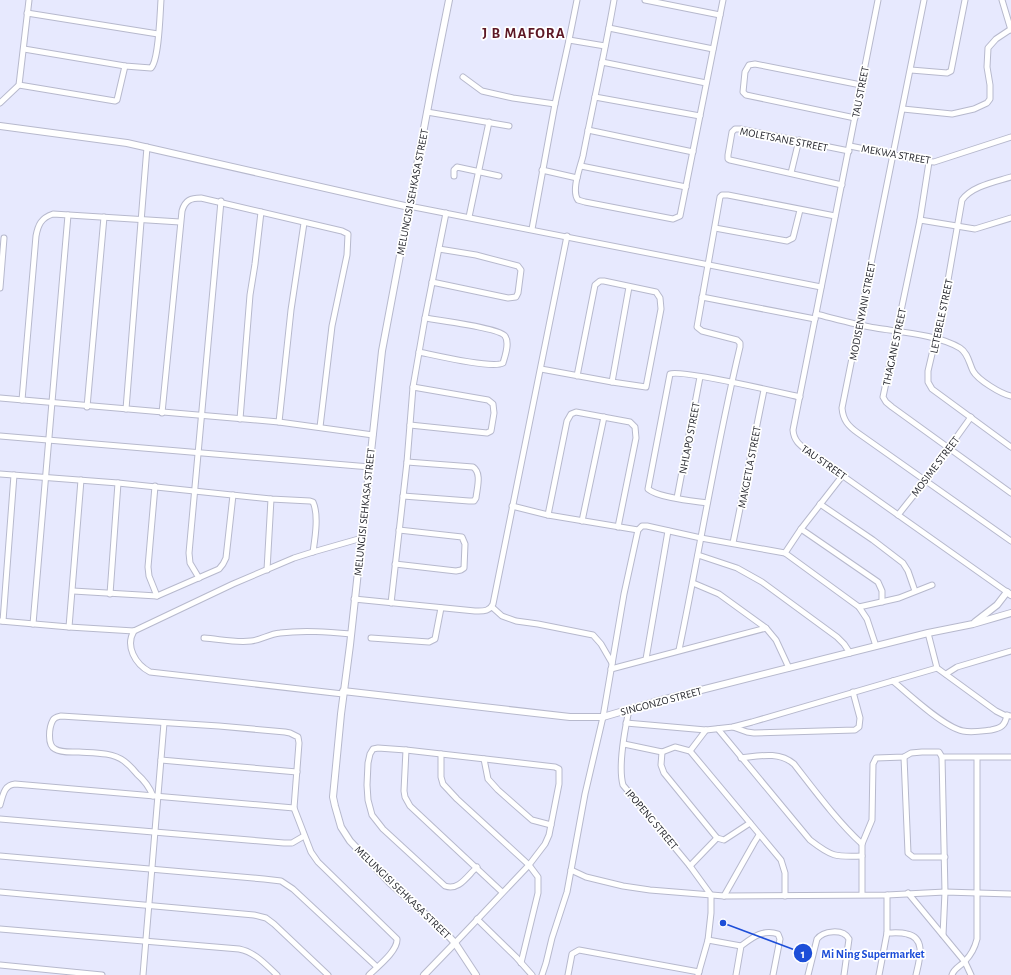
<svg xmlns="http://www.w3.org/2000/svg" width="1011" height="975" font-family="'Alegreya Sans',sans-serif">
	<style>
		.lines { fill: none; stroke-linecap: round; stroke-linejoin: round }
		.minor-casing { stroke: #b7b9cd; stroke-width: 7 }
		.tertiary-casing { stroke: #b7b9cd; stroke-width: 8 }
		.minor { stroke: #fff; stroke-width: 5 }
		.tertiary { stroke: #fff; stroke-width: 6 }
		.labels { text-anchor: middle; stroke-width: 3.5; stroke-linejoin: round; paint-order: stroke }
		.street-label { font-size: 11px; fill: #26272e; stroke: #fff }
		.district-label { font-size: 15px; font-weight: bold; letter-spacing: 1px; fill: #5d1825; stroke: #fff }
		.leader { fill: none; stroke: #1d4ed8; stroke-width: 1.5 }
		.callout-dot { fill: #1d4ed8; stroke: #fff; stroke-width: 1.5 }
		.mark-label { font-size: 12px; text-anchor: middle; font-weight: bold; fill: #fff }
		.callout-label { font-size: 12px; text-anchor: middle; font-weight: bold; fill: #1d4ed8; stroke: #fff; stroke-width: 3.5; stroke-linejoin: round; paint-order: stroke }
	</style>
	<rect width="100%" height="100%" fill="#e7e9fe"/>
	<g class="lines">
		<!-- minor casing -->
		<g class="minor-casing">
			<g id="minor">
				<path d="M614,0C605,52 593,104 583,156C580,168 571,191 578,200L585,202L673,219L680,216L723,0"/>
				<polyline points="645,0 720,15"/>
				<path d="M878,0L793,430C794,443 803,447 812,454L1007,592"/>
				<path d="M924,0L842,408C843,420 848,426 858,433L1011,541"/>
				<polyline points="1002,0 1011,30"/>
				<polyline points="27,13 158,34"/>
				<polyline points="609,28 713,49"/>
				<polyline points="569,40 605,46"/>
				<path d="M24,49L125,66L151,68C159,60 160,13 161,0"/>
				<polyline points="602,62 706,83"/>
				<polyline points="911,70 947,73 951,71 965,0"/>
				<polyline points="463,77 482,91 513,98 555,104"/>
				<polyline points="19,85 115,101 117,100 125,66"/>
				<polyline points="595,97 700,116"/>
				<polyline points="0,103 19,85 29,0"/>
				<polyline points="903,109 952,114 974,109 987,103 990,99 990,85 987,67 988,48 996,39 1011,29"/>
				<polyline points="427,112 509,126"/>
				<polyline points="855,118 746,95 743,92 745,72 749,65 755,64 861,85"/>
				<polyline points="588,130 693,152"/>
				<polyline points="850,146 924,161 934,162 1011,137"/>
				<polyline points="929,162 920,220 883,397 886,402 892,407 1011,493"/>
				<polyline points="581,166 686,187"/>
				<polyline points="542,170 577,178"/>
				<polyline points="791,173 799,140"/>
				<polyline points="454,176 454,170 457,167 499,176"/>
				<path d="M1011,177C995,182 972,186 962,200L944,303L928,371V382L932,389L1011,447"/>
				<polyline points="842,185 730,160 728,159 728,155 732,132 735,129 740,129 849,151"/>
				<polyline points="409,206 821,287"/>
				<polyline points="469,217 489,122"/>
				<polyline points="920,220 975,229 1011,218"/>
				<polyline points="715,228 787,241 793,238 800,210"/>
				<polyline points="532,229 555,104 569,40 577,0"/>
				<polyline points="432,282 508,298 516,297 518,293 521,270 518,266 476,255 439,249"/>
				<polyline points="0,288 4,238"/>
				<polyline points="702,297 815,319"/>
				<path d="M816,314C836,319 856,325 876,328C900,332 939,335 960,348C968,353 969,363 973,371C978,380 1001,394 1011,396"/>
				<path d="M419,352C434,355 492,369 503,363C505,356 510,343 505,336C500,328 438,320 425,318"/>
				<polyline points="541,369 612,382 646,387 661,309 660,298 656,292 604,281 600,281 595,285 577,376"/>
				<polyline points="612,382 629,287"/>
				<polyline points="0,398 279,422 373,435"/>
				<path d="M22,400L36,236C38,225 41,218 53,214L180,222"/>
				<polyline points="87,407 104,217"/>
				<polyline points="126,409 147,147"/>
				<path d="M162,413L182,211C185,200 191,198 201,198L342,231L348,234L347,255L332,326L320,427"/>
				<polyline points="240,419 250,295 255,264 261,212"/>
				<polyline points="279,422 291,310 304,223"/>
				<polyline points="410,425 487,433 491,431 494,413 493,404 488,400 413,387"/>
				<polyline points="0,436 370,467"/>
				<path d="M0,474L118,483L271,499L310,501L313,502C319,515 315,538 313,552"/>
				<polyline points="155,486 148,567 149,576 157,596"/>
				<path d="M403,496L469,501H474L476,498C477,488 482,473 473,467L407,462"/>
				<polyline points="677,498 700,377"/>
				<path d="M707,503C693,501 659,498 648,489L670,374C680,369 782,393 800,397"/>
				<polyline points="820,504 873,540 903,563 908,571 915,591"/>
				<polyline points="512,506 548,515 638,530"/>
				<polyline points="548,515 567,421 571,414 576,412 630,422 635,427 636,438 618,527"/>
				<polyline points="898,515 925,481 971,417"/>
				<polyline points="582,521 604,417"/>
				<polyline points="801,529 878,582 882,591 882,602"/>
				<polyline points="733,543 764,390"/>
				<polyline points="785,553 801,529 843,475"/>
				<polyline points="698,555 737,568 762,582 837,637 844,644 850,653"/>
				<polyline points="395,564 456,571 461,570 464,568 465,544 462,537 399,530"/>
				<polyline points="267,570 271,499"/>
				<polyline points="199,578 190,563 189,553 221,201"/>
				<polyline points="693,583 719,594 766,628 776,640 789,668"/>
				<polyline points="73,591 157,596 219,569 223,564 226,558 233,495"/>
				<polyline points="110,594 118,483"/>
				<path d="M354,599L475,611C483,611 489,612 493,604L567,236"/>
				<polyline points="391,603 407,462 413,387 425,318 446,213"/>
				<polyline points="492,607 502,616 516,621 538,624 593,635 601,644 612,663"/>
				<polyline points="859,607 899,598 932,585"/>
				<polyline points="0,621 69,627 134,631 233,584 294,558 313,552 362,538"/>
				<polyline points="3,621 14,475"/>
				<polyline points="33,624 68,215"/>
				<polyline points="69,627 81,480"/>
				<path d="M134,631C125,646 135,664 150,672L343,694"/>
				<polyline points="928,633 937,668 996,711 1004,715 1011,716"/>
				<path d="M204,638C219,639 236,643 251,641C261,640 269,634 280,633C304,630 328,632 351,634"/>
				<polyline points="371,638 429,642 435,639 441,608"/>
				<path d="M679,650C700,549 716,447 740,347V343L737,340L702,331L697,327L720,197L722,195H728L835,216"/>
				<polyline points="646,659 668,531"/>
				<polyline points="611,669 766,628"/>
				<polyline points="946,674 957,667 1011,651"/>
				<path d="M893,681C908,694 945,728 963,731C972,733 982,731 991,730C1001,728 1005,726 1007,715"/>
				<path d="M629,710C625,729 618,767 623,785L690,866L711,895V913L708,940L698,975"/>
				<polyline points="626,723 706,730 733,727 752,722 937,668"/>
				<polyline points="733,727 747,732 754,733 855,730 859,727 860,718 853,692"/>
				<path d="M718,729L810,840C832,857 835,857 862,856"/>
				<polyline points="624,744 662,752 675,747 690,751 781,860 785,873 785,896"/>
				<polyline points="406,750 404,791 405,797 410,806 502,892"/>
				<polyline points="690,751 706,730"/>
				<polyline points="662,752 661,765 664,773 717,838 724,840 750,823"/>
				<polyline points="441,754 441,777 443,784 457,799 529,865 538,877 538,893 521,963"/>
				<polyline points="904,757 908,853 913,857 945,857"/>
				<polyline points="942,757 945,892 943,935"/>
				<path d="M741,758C759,756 779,751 794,764C815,791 837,821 862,844V894"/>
				<polyline points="484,759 488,779 498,790 532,820 551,825"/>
				<polyline points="161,760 297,772"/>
				<path d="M153,796C149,786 144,780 137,774C133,769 128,764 124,761C112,752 93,753 79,752C71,752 61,753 55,749C47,745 49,727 53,720C55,717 57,717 61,716L219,726L285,732L290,733L298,737L299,743L294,808L311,852L318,862L397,939C398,951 377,967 369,975"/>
				<path d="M0,805C3,795 4,785 15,784L294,808"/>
				<polyline points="0,819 284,843 292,843 304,836"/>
				<polyline points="862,844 872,820 873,764 876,758 904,757 911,753 922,752 939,752 942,757 1011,757"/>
				<polyline points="0,856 264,879 281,881 293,889 377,967"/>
				<polyline points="690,866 717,838"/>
				<polyline points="571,870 586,877 623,886 650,890 724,896 887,895 945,892 1011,894"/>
				<polyline points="0,892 254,915 266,918 274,924 328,975"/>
				<polyline points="908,893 965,962 971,975"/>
				<polyline points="724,896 754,843 759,835"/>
				<polyline points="477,919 516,957 532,975"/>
				<path d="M0,929L239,949C255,952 265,964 277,975"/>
				<path d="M887,933C893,933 900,932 907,934C927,938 919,961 916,975"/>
				<polyline points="708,940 741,946"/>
				<path d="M455,943L529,865L545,844L549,835L559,784V769L555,767L406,750L378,748L373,749L370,754L368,763L367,785L368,800L372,815L383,829L445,886C459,891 467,876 477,867"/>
				<polyline points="0,965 102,975"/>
				<polyline points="143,975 164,723"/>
				<polyline points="542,975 546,963 552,938 567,892 585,794 603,717 624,594 638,530 642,526 647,526 701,538 785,553 859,607 867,619 876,646"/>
				<polyline points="568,975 572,954 579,950 699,972"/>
				<path d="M736,975L741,946C753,937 763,929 778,934L780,939L773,975"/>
				<path d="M808,975L817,939C823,931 843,928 849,939L844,975"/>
				<polyline points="879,975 887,933 887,895"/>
				<path d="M952,975C954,968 961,966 965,961C971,955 975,947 977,939V758"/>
			</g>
		</g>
		<!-- tertiary casing -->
		<g class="tertiary-casing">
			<g id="tertiary">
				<polyline points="449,0 434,75 382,351 350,645 341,714 333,797 335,806 341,827 350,841 390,883 441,928 455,943 476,975"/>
				<polyline points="0,126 127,143 409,207"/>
				<polyline points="975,622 997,605 1007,592 1011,595"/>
				<polyline points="343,691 570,717 603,717 654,702 709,688 928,633 973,624 1011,613"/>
				<polyline points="424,975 455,943"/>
			</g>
		</g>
		<!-- minor -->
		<use href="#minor" class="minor"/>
		<!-- tertiary -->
		<use href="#tertiary" class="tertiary"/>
	</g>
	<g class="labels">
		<!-- street labels -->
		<g class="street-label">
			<text transform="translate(860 92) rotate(-79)" y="4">TAU STREET</text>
			<text transform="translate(784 139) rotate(11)" y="4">MOLETSANE STREET</text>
			<text transform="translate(896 154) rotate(10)" y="4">MEKWA STREET</text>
			<text transform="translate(412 192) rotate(-79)" y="4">MELUNGISI SEHKASA STREET</text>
			<text transform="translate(862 311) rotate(-79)" y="4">MODISENYANI STREET</text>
			<text transform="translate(941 316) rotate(-78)" y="4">LETEBELE STREET</text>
			<text transform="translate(894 347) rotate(-78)" y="4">THAGANE STREET</text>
			<text transform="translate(689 438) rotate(-79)" y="4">NHLAPO STREET</text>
			<text transform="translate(824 462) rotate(35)" y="4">TAU STREET</text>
			<text transform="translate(935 466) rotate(-53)" y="4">MOSIME STREET</text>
			<text transform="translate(749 467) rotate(-79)" y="4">MAKGETLA STREET</text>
			<text transform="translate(364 512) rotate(-84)" y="4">MELUNGISI SEHKASA STREET</text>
			<text transform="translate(661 701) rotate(-15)" y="4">SINGONZO STREET</text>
			<text transform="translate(652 819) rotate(50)" y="4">IPOPENG STREET</text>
			<text transform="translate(403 892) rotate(44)" y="4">MELUNGISI SEHKASA STREET</text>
		</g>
		<!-- district labels -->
		<g class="district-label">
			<text x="524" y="38">J B MAFORA</text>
		</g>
	</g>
	<!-- callouts -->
	<path class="leader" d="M723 923L803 953"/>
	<g class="callout-dot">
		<circle cx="723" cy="923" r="4"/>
		<circle cx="803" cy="953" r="10"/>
	</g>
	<g class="mark-label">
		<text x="803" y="958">1</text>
	</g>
	<g class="callout-label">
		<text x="873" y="958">Mi Ning Supermarket</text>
	</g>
</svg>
